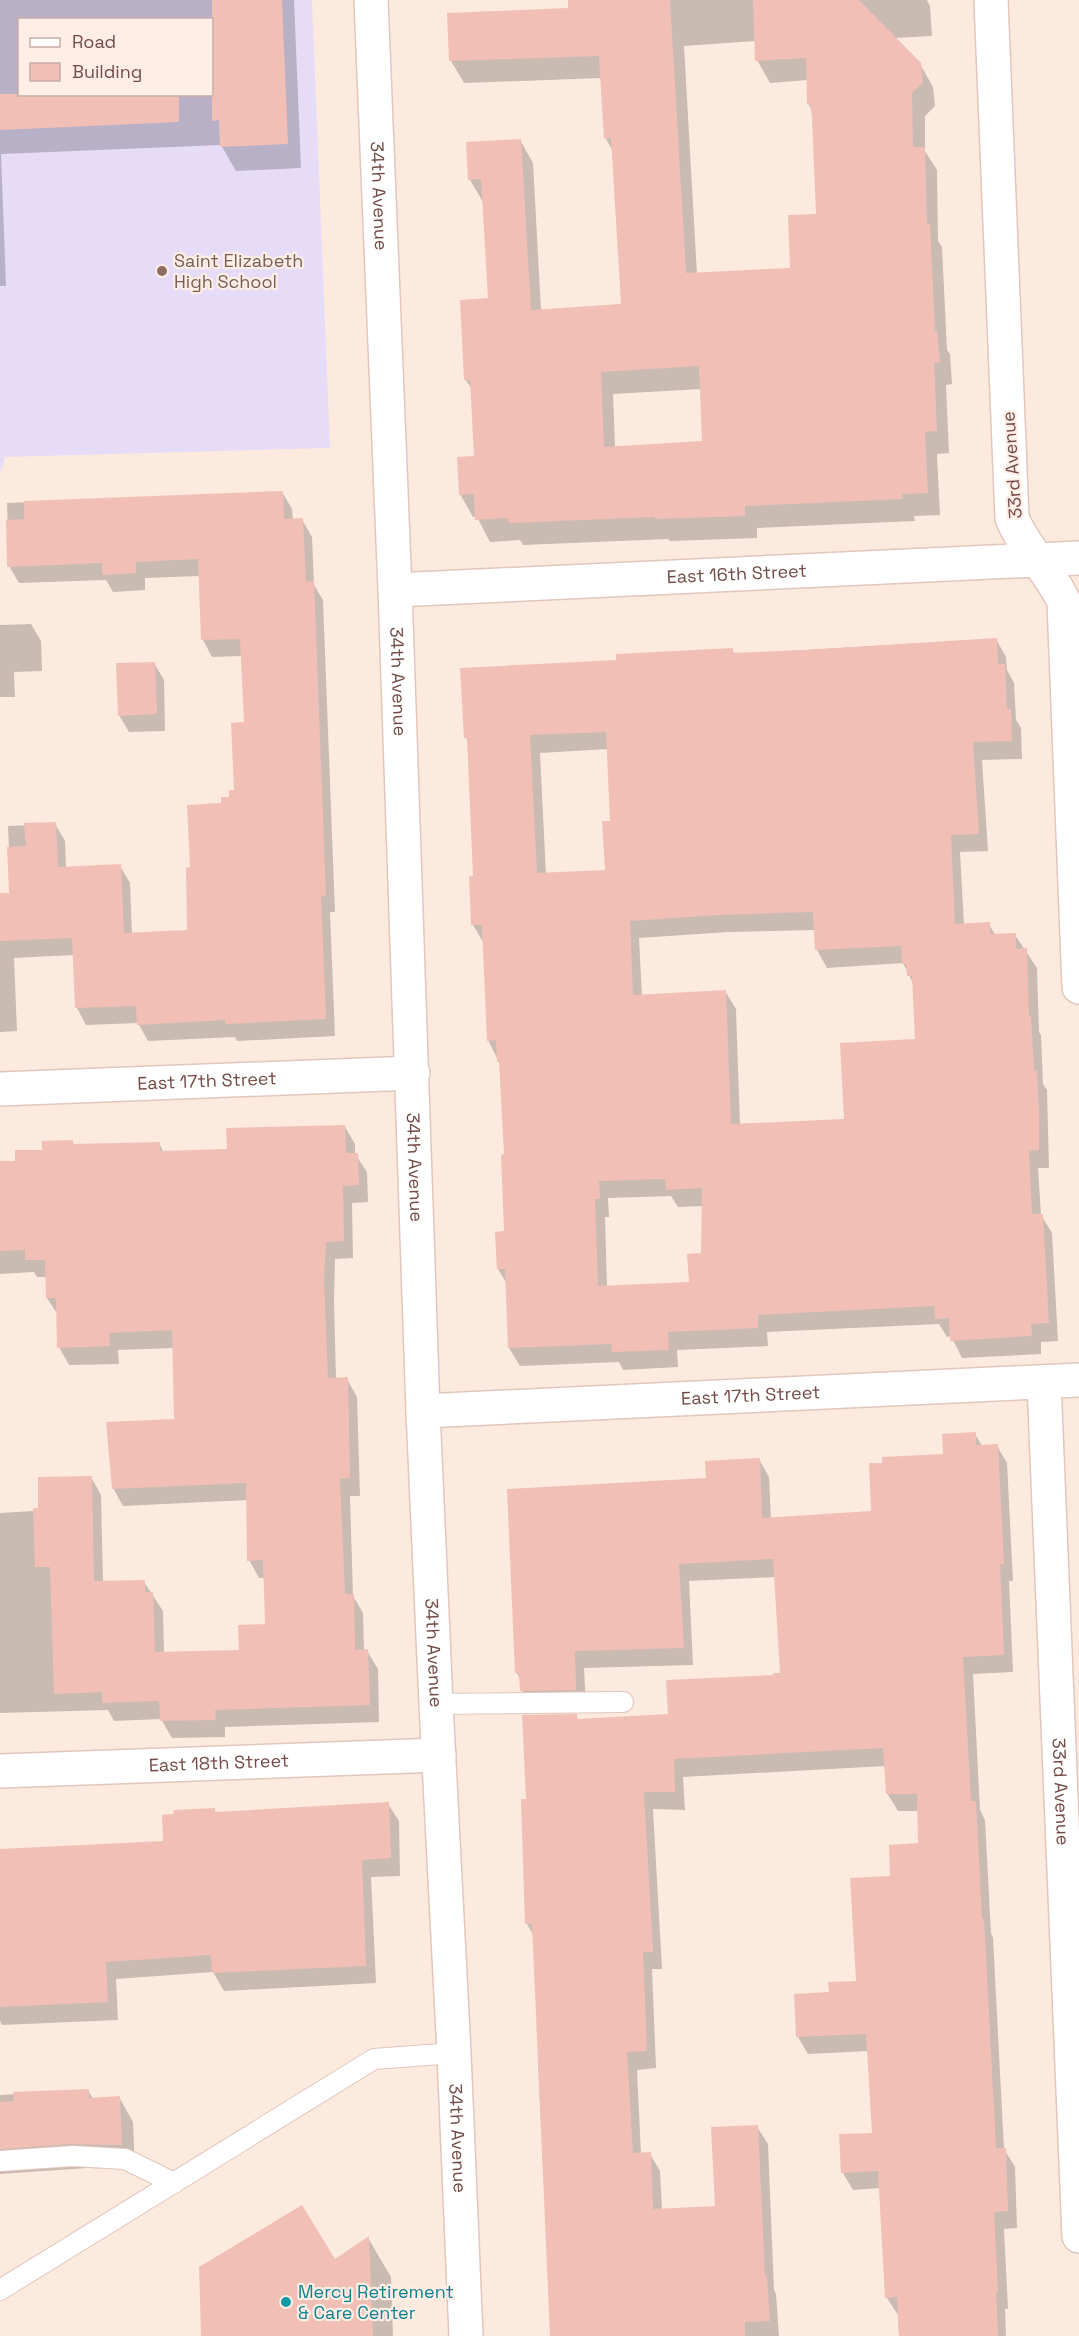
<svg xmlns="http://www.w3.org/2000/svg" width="1079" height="2336" font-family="'Space Grotesk',sans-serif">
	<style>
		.education { fill: #e7dcf8; fill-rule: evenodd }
		.shadow { fill: #0003; fill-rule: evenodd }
		.building { fill: #f2bfb6; fill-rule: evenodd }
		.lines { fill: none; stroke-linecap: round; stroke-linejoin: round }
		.service-casing { stroke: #e2c6be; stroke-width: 22 }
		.minor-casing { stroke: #e2c6be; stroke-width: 36 }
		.service { stroke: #fff; stroke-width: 20 }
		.minor { stroke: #fff; stroke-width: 33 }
		.education-dot { fill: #8d6e63; stroke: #ffeee5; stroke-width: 2 }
		.culture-dot { fill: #0f9aa8; stroke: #ffeee5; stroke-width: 2 }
		.labels { text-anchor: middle; stroke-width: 4.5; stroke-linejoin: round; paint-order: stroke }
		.street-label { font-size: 18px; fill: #734b47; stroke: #ffeee5 }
		.education-label { font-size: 18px; fill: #785e54; stroke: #ffeee5; text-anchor: start }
		.culture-label { font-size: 18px; fill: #0d838f; stroke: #ffeee5; text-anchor: start }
	</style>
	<rect width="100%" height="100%" fill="#fceadf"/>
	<!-- education -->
	<path class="education" d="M0,0H312L330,448L5,457L2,469L0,470ZM20,20H212V94H20Z"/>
	<!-- shadow -->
	<g class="shadow">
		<path d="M0,0H294L301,168L236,171L221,145L1,154L6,286H0ZM20,20H212V94H20Z"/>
		<path d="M569,0H927L930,6L932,36L895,38L920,64L933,87L935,106L925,116V151L937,170L938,241L942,247L947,350L950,354L952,384L946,385L949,453L937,454L940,515L914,516L915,521L757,528V538L670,541L668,539L523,545L520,540L490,542L477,517H473L460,494L476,458L473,391L466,380L490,300L483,202L470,180L520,140L533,163L541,310L623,306L614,153L606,139L602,78L464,83L451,61L570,9ZM756,41L757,60L770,83L808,80V103L813,112L818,215L791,270L697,274L684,46ZM701,389L704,442L615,447L613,394Z"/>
		<polygon points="282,492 292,509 293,520 302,520 312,537 314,585 323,600 335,912 330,912 335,1036 237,1041 235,1037 148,1041 138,1023 86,1025 77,1008 74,955 14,958 17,1031 0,1032 0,895 11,894 8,826 55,824 65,841 66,868 120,866 130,883 132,934 188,931 192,869 223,805 231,799 236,791 245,724 242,656 212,657 203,640 200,576 145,578 145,590 113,592 106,580 19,583 9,566 7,503"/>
		<polygon points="31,624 41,641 42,671 14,672 15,697 0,697 0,625"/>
		<path d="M996,639L1006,657L1007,670L1014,683L1016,720L1021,728L1022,759L982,760L988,851L960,852L964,925L989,924L995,935H1015L1037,968L1039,1032L1041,1035L1043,1084L1047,1090L1049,1168H1038L1041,1215L1052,1233L1058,1341L1041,1342V1354L962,1358L951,1336L947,1337L939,1324L767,1332L768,1346L677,1350L678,1367L623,1370L619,1362L520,1366L509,1348L507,1284L498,1269L506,1233L505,1156L501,1066L488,1040L483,942L473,925L475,878L469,743L466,738L618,662L732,650L735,654ZM608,749L612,822L606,872L546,875L540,753ZM815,930L817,950L827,968L903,963L914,985L916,1040L845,1120L740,1125L736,1009L725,991L642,996L639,938L728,932ZM671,1196L678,1207L703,1206V1255L690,1284L607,1287L605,1217H609L608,1198Z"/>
		<polygon points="154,663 164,680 165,731 129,732 119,715"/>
		<polygon points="345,1127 355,1144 355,1154 367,1172 368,1202 352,1203 353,1258 335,1259 334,1301 336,1379 347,1379 357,1397 360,1496 350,1496 353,1596 363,1613 364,1651 367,1651 378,1669 379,1722 225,1727 225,1737 172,1738 161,1719 114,1721 108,1710 0,1713 0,1513 34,1511 40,1509 91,1477 101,1495 103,1582 144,1582 163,1611 164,1653 240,1651 267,1626 265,1578 259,1578 249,1560 248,1500 123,1506 113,1488 175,1421 174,1348 118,1350 119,1364 69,1365 59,1347 58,1315 47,1298 47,1277 37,1277 34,1272 0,1274 0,1163 17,1162 72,1141 75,1146 159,1143 164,1153 228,1151"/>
		<polygon points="975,1434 982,1446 997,1446 1007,1463 1013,1581 1009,1581 1013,1672 973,1674 980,1810 985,1820 991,1933 993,1938 1004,2149 1015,2167 1017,2228 1004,2229 1008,2309 1005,2309 1006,2336 899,2336 898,2315 887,2298 881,2188 853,2190 843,2173 873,2134 869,2051 808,2054 798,2037 831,1994 857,1982 892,1878 919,1845 919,1811 898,1811 887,1793 886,1766 683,1777 685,1810 653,1809 662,1969 652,1969 656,2068 637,2070 641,2154 650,2154 660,2171 662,2210 717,2207 757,2127 768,2144 774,2290 776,2294 779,2336 556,2336 550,2313 538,2061 540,2061 534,1936 527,1924 523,1800 527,1800 576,1716 579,1720 669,1715 781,1674 776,1577 689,1581 693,1665 584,1668 586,1708 532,1708 522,1691 521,1681 517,1673 707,1480 759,1459 769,1477 771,1519 873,1512 944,1455"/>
		<polygon points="388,1804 399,1821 400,1876 371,1877 376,1983 224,1991 213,1972 116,1979 118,2020 2,2025 0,2021 0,1850 164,1843 214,1809 216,1813"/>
		<polygon points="88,2090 93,2099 119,2097 133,2122 135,2169 87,2168 0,2174 0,2095"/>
		<polygon points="368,2238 391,2277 393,2336 202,2336 334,2261"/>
	</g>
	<!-- building -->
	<g class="building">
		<polygon points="212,0 282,0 288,144 220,147 219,120 212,121"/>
		<path d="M568,0H670L686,273L790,268L788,215L816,214L812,118L810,104H807L806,58L755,61L753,0H859L921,63L923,83L912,93L913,147H925L927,224H930L935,331H937L940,362L934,363L937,431L925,432L928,493L902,494L903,499L745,506V516L655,519V517L509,523L508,518L475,520L474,494L459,495L457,457L474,456L470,380H464L460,300L488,298L481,179L468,180L466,142L521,139L531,310L621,304L611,138L604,139L599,56L449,61L447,13L568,8ZM699,366L702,441L604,447L601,372Z"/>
		<polygon points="0,94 179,94 179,122 0,130"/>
		<polygon points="283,491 284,519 303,518 306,582 314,581 326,895 321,896 326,1019 226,1024 225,1020 137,1025 136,1006 75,1008 72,938 0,941 0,893 9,893 7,847 26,846 24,823 56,822 58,867 121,864 124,933 187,930 186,868 190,867 187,805 221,803 221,797 229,797 229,790 234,790 231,723 244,722 240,639 201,640 198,559 136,562 136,573 102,575 102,563 7,567 6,520 24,519 24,501"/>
		<path d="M997,638L998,664H1005L1007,709H1011L1012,741L973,742L979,834L951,835L955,924L990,922V934L1016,933V949L1027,948L1029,1016H1031L1034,1071L1037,1070L1039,1110V1150L1029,1151L1032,1214H1043L1049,1323L1031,1324L1032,1336L950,1341L949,1318L935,1319L934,1306L758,1315V1328L668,1332L669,1350L612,1352L611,1344L508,1348L505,1269H497L495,1232L504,1231L501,1155L504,1154L499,1062H497L496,1040L487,1041L482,925H471L469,876H473L467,738H464L460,668L616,660V654L733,648V653L804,650ZM606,732L610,821H602L605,870L537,873L530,735ZM813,912L815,950L901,946L902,964H906L907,976H912L915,1039L840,1043L844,1119L731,1124L726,990L633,995L630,921L718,915ZM665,1179L666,1190L702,1188L701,1253L687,1254L689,1282L598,1286L595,1199H600L599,1181Z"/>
		<polygon points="155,662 157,714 118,716 116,663"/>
		<polygon points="345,1125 346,1153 358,1153 359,1185 343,1186 344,1241 326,1242 324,1282 328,1378 348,1377 350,1478 340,1479 345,1594 354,1594 355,1650 368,1649 370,1705 215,1710 216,1720 160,1721 159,1701 102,1703 102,1692 54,1694 50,1567 35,1567 33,1508 38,1508 38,1477 92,1476 94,1581 145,1580 145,1592 153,1592 155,1652 239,1650 238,1625 265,1624 263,1560 247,1561 246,1483 112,1489 106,1422 174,1419 172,1330 109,1333 110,1346 57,1348 56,1298 46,1298 45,1260 25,1260 25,1250 0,1251 0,1161 15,1161 15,1150 42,1150 42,1141 73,1140 73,1144 160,1142 160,1151 227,1149 226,1128"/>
		<polygon points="976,1432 976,1445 998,1444 1004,1564 1000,1564 1004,1655 963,1657 971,1801 976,1801 982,1919 984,1919 996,2148 1006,2148 1008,2211 994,2212 998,2292 996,2292 998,2336 899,2336 897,2297 885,2298 878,2171 841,2173 839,2134 872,2133 866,2034 796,2037 794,1994 829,1992 828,1982 856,1981 850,1878 890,1876 889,1845 918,1843 917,1794 886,1794 883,1748 674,1759 675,1792 644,1792 653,1952 643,1952 647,2051 627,2052 633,2153 651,2152 653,2209 715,2206 711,2127 758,2125 765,2275 767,2275 770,2321 745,2322 745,2336 550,2336 532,1924 525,1924 521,1799 526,1799 522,1715 577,1714 577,1719 668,1714 666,1680 773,1675 773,1673 780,1673 773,1559 679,1564 684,1648 575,1651 576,1690 520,1691 519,1673 515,1673 507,1489 706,1478 705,1461 760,1458 762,1518 871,1511 869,1463 882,1463 882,1457 943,1454 942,1434"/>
		<polygon points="389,1802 391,1858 362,1860 366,1966 212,1973 211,1955 106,1962 108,2002 0,2007 0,1849 163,1841 162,1815 173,1814 174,1810 215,1808 215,1812"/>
		<polygon points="89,2089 89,2098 120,2096 122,2145 72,2144 0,2149 0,2102 14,2101 13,2092"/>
		<polygon points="302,2205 335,2259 369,2236 373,2336 201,2336 199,2267"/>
	</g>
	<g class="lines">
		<!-- service casing -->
		<g class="service-casing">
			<g id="service">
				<polyline points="436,1704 623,1702"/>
				<polyline points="0,2161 73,2156 125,2159 174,2183"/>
				<polyline points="0,2290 374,2059 454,2053"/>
			</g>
		</g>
		<!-- minor casing -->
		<g class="minor-casing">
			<g id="minor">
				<path id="s1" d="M371,0L395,590L423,1411L436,1704L454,2053L466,2336"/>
				<path d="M991,0L1012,518C1025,550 1051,572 1064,602L1079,987"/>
				<path id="s2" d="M395,590L1079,558"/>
				<path id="s3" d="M0,1089L413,1073"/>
				<path id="s4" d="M1044,1382L1079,2236"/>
				<path id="s5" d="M423,1411L1079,1380"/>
				<path id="s6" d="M0,1771L439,1755"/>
			</g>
		</g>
		<!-- service -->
		<use href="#service" class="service"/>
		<!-- minor -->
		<use href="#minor" class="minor"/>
	</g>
	<!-- markers -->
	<circle class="education-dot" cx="162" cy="271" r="6"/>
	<circle class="culture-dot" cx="286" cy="2302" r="6"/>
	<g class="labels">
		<!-- street labels -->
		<g class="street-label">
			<text dy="6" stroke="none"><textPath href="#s1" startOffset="196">34th Avenue</textPath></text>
			<text transform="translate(1012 465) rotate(-94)" y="6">33rd Avenue</text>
			<text dy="6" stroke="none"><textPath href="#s2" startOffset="342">East 16th Street</textPath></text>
			<text dy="6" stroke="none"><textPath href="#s1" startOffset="682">34th Avenue</textPath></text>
			<text dy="6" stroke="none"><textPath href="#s3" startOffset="207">East 17th Street</textPath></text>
			<text dy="6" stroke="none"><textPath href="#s1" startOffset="1168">34th Avenue</textPath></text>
			<text dy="6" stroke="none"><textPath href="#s5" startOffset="328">East 17th Street</textPath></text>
			<text dy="6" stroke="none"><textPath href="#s1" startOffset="1654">34th Avenue</textPath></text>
			<text dy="6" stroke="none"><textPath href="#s6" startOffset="219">East 18th Street</textPath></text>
			<text dy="6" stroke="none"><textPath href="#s4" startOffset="410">33rd Avenue</textPath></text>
			<text dy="6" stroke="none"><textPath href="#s1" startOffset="2140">34th Avenue</textPath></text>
		</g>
		<!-- education labels -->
		<g class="education-label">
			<text x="174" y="267">Saint Elizabeth<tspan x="174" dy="21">High School</tspan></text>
		</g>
		<!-- culture labels -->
		<g class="culture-label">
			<text x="298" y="2298">Mercy Retirement<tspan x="298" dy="21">&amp; Care Center</tspan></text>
		</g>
	</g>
	<!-- legend -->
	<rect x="18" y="18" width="195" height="78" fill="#ffeee5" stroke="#c7ada6" stroke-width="1.5"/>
	<rect x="30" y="38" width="30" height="9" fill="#ffffff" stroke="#c7ada6" stroke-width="1.5"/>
	<text x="72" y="48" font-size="18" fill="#734b47">Road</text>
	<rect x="30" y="63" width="30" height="18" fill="#f2bfb6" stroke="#c7ada6" stroke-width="1.5"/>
	<text x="72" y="78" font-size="18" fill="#734b47">Building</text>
</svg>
